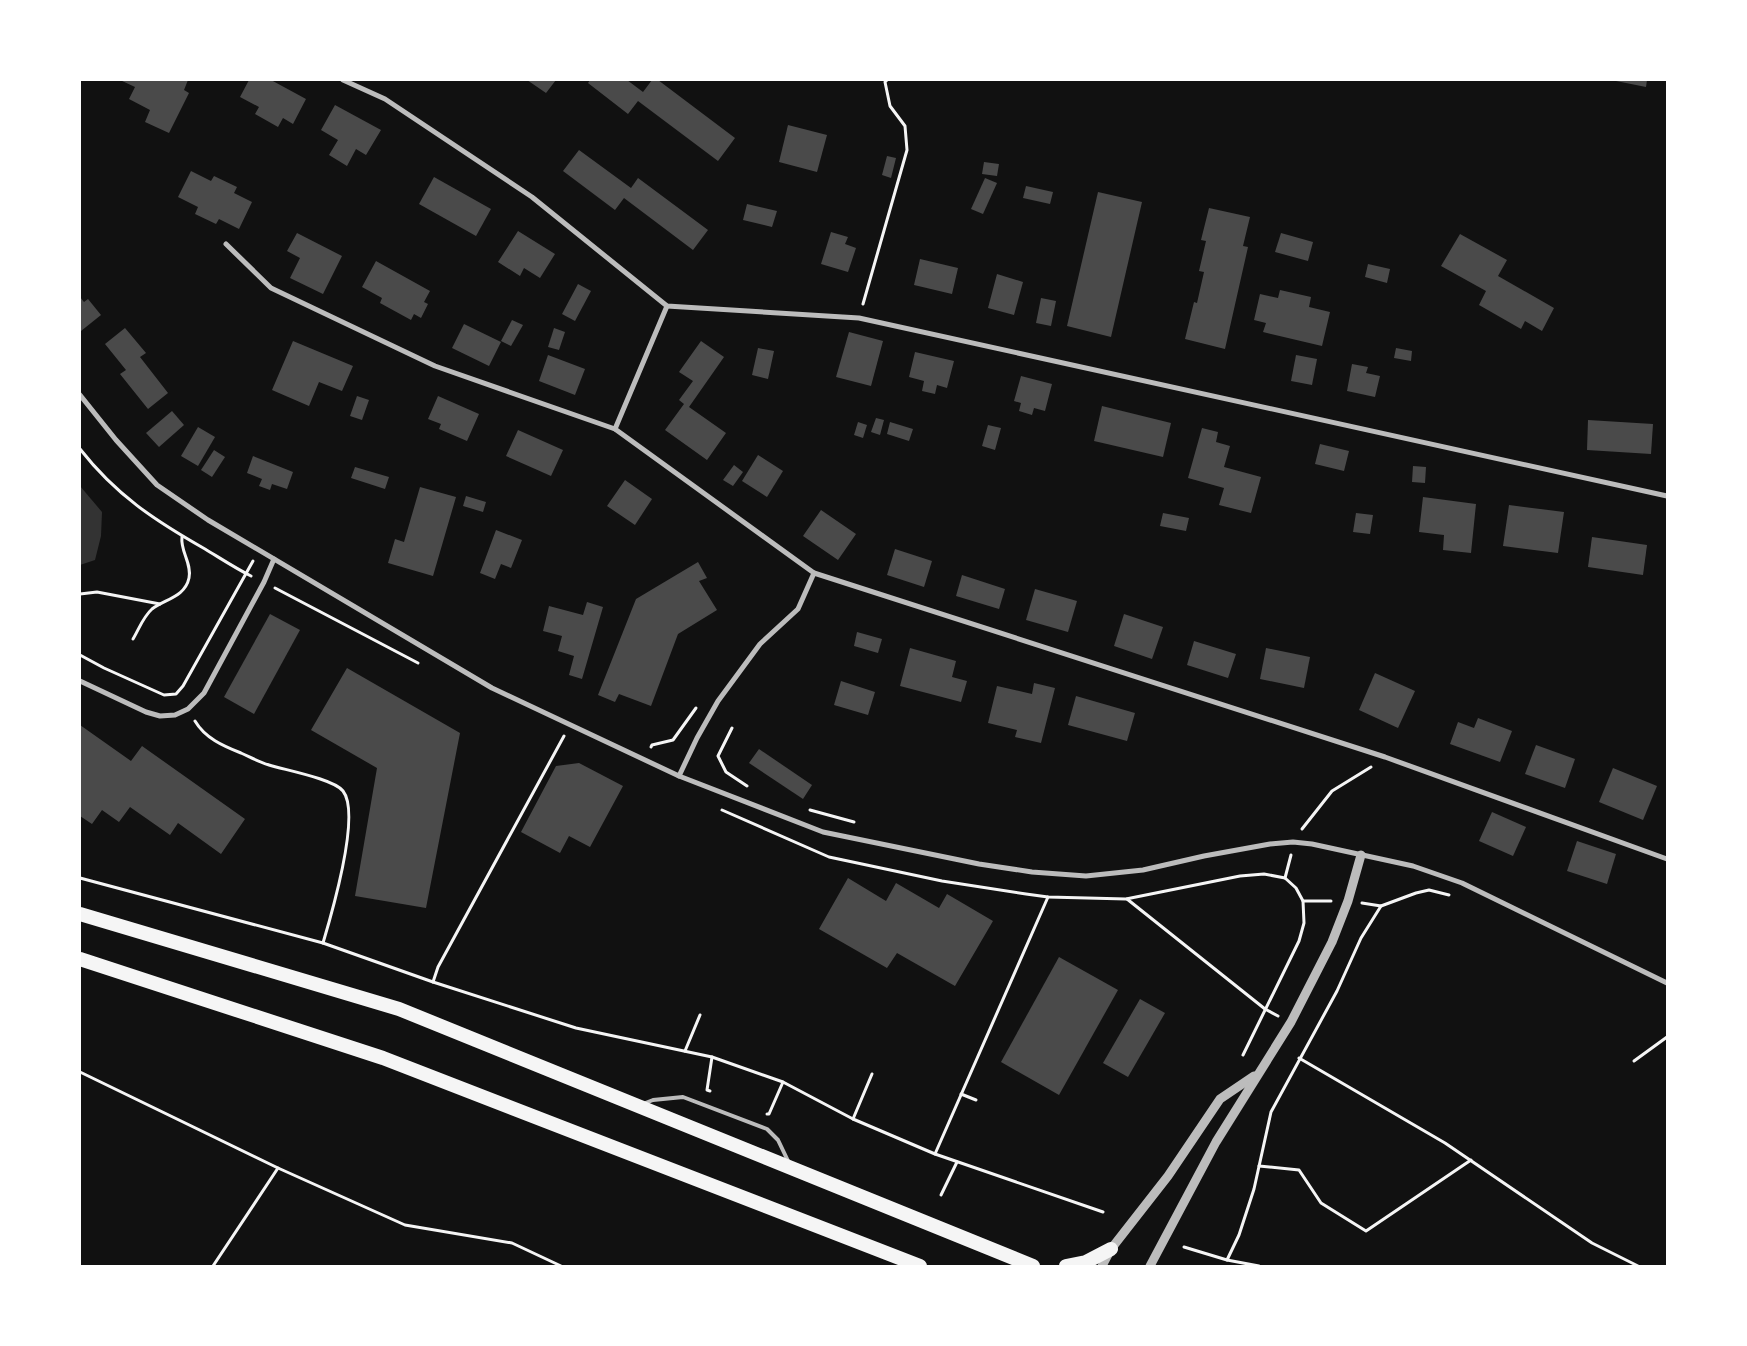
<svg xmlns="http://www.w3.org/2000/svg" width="1747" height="1346" font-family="Inter,sans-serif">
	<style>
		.water { fill: #333 }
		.building { fill: #4a4a4a }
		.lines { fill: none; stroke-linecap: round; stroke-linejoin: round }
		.path { stroke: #f5f5f5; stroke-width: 3 }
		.service { stroke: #bcbcbc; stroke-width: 4 }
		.minor { stroke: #bcbcbc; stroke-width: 5 }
		.tertiary { stroke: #bcbcbc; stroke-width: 9 }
		.trunk { stroke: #f5f5f5; stroke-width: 14 }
	</style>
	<rect width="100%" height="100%" fill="#111"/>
	<!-- water -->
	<polygon class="water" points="80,486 102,512 101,536 95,560 80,565"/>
	<!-- building -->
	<g class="building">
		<polygon points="120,80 188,80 184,90 189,93 169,133 145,122 150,110 129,99 135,87"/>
		<polygon points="249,80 271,80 306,99 293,124 283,118 278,127 255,114 259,107 240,97"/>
		<polygon points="527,80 556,80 546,93"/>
		<polygon points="590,80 627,80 643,92 652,80 658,80 735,138 718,161 638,101 628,114 588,83"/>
		<polygon points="1611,80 1647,80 1646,87"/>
		<polygon points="335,105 381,130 366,155 356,149 347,166 329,155 338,140 321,130"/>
		<polygon points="788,125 827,135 817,172 779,162"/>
		<polygon points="579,150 631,188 638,178 708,230 693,250 624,198 615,210 563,171"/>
		<polygon points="887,156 896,158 891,178 882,175"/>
		<polygon points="984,162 999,164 997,176 982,174"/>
		<polygon points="191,171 211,181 214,176 237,187 234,193 252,202 239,229 219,219 216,224 195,214 198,207 178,197"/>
		<polygon points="434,177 491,209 476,236 419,204"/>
		<polygon points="985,178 997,183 983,214 971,209"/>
		<polygon points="1026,186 1053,192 1050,204 1023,198"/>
		<polygon points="1098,192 1142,202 1111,337 1067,326"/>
		<polygon points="747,204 777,211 772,227 743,220"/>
		<polygon points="1209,208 1250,217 1243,246 1248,247 1225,349 1185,339 1194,302 1197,303 1204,272 1199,271 1206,241 1201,240"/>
		<polygon points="518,231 555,254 540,278 524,268 520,276 498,262"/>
		<polygon points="831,232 848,237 845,244 856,248 848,272 821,264"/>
		<polygon points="297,233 342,256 323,294 290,278 300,258 287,251"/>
		<polygon points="1281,233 1313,242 1308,261 1275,252"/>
		<polygon points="1460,234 1507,260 1498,276 1554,308 1542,331 1525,321 1521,329 1479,305 1486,291 1441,266"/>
		<polygon points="920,259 958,268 952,294 914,285"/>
		<polygon points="376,261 430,291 424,302 428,304 421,318 414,314 411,320 380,303 382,298 362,287"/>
		<polygon points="1368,264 1390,269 1387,283 1365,277"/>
		<polygon points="997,274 1023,282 1014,315 988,308"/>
		<polygon points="578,284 591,291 575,321 562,314"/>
		<polygon points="1280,290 1311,297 1309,307 1330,312 1322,346 1263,332 1266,323 1254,320 1260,294 1278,298"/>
		<polygon points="80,297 84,302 88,299 101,315 81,331"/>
		<polygon points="1041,298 1056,301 1051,326 1036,323"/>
		<polygon points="512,320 523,325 511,346 501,341"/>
		<polygon points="464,324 501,342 489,366 452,348"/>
		<polygon points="125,328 146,353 140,357 168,393 148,409 120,374 126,370 105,344"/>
		<polygon points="554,328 565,332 559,350 548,347"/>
		<polygon points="849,332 883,341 871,386 836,377"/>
		<polygon points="293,341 353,366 342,391 319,382 309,406 272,390"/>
		<polygon points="701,341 724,357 689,407 726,433 707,460 665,430 684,404 679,400 693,381 679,372"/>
		<polygon points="758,348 774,351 768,379 752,375"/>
		<polygon points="1396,348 1412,351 1411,361 1394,358"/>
		<polygon points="915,352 954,361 947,388 937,385 935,394 922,391 924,381 909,377"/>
		<polygon points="548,355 585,369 575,395 539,381"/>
		<polygon points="1296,355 1317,359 1312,385 1291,381"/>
		<polygon points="1352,364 1368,367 1366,373 1380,376 1375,397 1347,391"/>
		<polygon points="1021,376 1052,384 1045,411 1034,408 1032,415 1019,411 1021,403 1014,401"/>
		<polygon points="357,396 369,400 362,420 350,416"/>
		<polygon points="438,396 479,414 467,441 439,429 441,424 428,419"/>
		<polygon points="1102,406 1171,423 1163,457 1094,441"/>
		<polygon points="172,411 184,425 159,447 146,433"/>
		<polygon points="876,418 884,420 880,435 871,432"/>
		<polygon points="1588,420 1653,424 1651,454 1587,450"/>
		<polygon points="858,422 867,425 863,438 854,435"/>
		<polygon points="890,422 913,429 909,441 887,434"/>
		<polygon points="988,425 1001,428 995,450 982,446"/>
		<polygon points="198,427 215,437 198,466 181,456"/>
		<polygon points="1202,428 1218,432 1216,442 1230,446 1224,467 1261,477 1251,513 1219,505 1224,488 1188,478"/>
		<polygon points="518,430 563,450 551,476 506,456"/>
		<polygon points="1320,444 1349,451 1344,471 1315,464"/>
		<polygon points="214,450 225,457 212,477 201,470"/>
		<polygon points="758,455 783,471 767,497 742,481"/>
		<polygon points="253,456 293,472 287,489 272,484 270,490 259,486 262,479 247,473"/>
		<polygon points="734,465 743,472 733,486 723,480"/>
		<polygon points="1413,466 1426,467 1425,483 1412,482"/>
		<polygon points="355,467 389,477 385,489 351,478"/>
		<polygon points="625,480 652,499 635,525 607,506"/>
		<polygon points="420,487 456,497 433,576 388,563 395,539 404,542"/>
		<polygon points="466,496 486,502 483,512 463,506"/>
		<polygon points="1423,497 1476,504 1471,553 1443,550 1444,535 1419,532"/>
		<polygon points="1509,505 1564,512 1558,553 1503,546"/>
		<polygon points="821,510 856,534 838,560 803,536"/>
		<polygon points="1163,513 1189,518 1186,531 1160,526"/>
		<polygon points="1356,513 1373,515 1370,534 1353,532"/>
		<polygon points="496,530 522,540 511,568 501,564 495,579 480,573"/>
		<polygon points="1592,537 1647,545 1643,575 1588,567"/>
		<polygon points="895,549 932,561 924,587 887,575"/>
		<polygon points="698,562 707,578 699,581 717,610 678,634 651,706 619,694 615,702 598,695 636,599"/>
		<polygon points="962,575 1005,589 999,609 956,596"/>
		<polygon points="1035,589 1077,601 1068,632 1026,620"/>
		<polygon points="587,602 603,607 582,679 569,675 574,656 558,651 562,636 543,631 549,606 583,615"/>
		<polygon points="270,614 300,630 254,714 224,697"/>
		<polygon points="1124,614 1163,627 1152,659 1114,646"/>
		<polygon points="857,632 882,639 878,653 854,646"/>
		<polygon points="1194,641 1236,654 1228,678 1187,665"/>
		<polygon points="910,648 956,661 952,677 967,681 961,702 900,686"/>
		<polygon points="1266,648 1310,657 1304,688 1260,679"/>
		<polygon points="347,668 460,733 426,908 355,896 377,768 311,730"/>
		<polygon points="1375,673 1415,691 1398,728 1359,710"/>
		<polygon points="841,681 875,692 868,715 834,705"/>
		<polygon points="1034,683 1055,688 1041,743 1015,737 1017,730 988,723 997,686 1032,694"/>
		<polygon points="1076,696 1135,713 1127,741 1068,725"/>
		<polygon points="1478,718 1512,731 1500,762 1450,744 1458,722 1474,728"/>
		<polygon points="80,725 131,761 142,746 245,819 221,854 178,823 170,835 130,807 119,822 102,810 92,824 80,816"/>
		<polygon points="1536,745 1575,759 1565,788 1525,774"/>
		<polygon points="759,749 812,785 803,799 749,763"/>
		<polygon points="579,763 623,786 590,847 569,836 560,853 521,832 556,766"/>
		<polygon points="1613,768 1657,786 1643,820 1599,802"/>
		<polygon points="1492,812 1526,827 1513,856 1479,841"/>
		<polygon points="1577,841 1616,854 1607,884 1567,871"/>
		<polygon points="848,878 886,901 896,883 939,908 947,894 993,921 955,986 897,953 887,968 819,929"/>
		<polygon points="1059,957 1118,990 1059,1095 1001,1062"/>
		<polygon points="1140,999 1165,1013 1128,1077 1103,1063"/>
	</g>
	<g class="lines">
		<!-- path -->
		<g class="path">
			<polyline points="863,304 907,150 905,126 890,106 885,82 887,80"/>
			<path d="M80,449C116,495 154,520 205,549C220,558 235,568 251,576"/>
			<polyline points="275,588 418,663"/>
			<polyline points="80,594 97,592 160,604"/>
			<path d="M133,639C139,629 143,617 152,609C165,599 185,597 189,578C192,563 180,551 182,537"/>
			<polyline points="80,655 104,668 164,695 176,694 183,686 253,561"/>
			<path d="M195,721C205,738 223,746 241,753C250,757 259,762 269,765C285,770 334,779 343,791C361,814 331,916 323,943"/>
			<polyline points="732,728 718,756 726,772 747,786"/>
			<polyline points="651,747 652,745 673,740 696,708"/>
			<polyline points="722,810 829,857 942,881 1026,894 1048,897 1126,899 1240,876 1264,874 1285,878 1296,888 1303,901 1331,901"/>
			<polyline points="810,810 854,822"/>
			<polyline points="1302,829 1332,791 1371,767"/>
			<polyline points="80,878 323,943 433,982 576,1028 712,1057 783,1082 853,1119 935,1154 1103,1212"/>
			<polyline points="1285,878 1291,855"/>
			<polyline points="1127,899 1265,1009 1278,1016"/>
			<polyline points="1362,903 1381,906"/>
			<polyline points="433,982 438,967 564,736"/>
			<polyline points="685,1051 700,1015"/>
			<polyline points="1243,1055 1299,941 1304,923 1303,901"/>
			<polyline points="1299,1058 1445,1143 1592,1243 1638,1266"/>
			<polyline points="1634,1061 1667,1037"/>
			<polyline points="80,1072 278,1168 405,1225 512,1243 561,1266"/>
			<polyline points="710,1091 707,1090 712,1057"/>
			<polyline points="961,1094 976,1100"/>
			<polyline points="767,1114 769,1114 783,1082"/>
			<polyline points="853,1119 872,1074"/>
			<polyline points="935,1154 1048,897"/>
			<polyline points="1259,1166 1299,1170 1321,1203 1366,1231 1471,1160"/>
			<polyline points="941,1195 957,1162"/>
			<polyline points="1184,1247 1227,1260 1259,1266"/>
			<polyline points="1227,1260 1239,1235 1254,1189 1271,1112 1337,991 1361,938 1381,906 1416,893 1429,890 1449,895"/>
			<polyline points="213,1266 278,1168"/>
		</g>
		<!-- service -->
		<polyline class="service" points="643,1104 653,1100 683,1097 767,1129 778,1140 789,1163"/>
		<!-- minor -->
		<g class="minor">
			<polyline points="343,80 385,99 532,197 667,306 859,318 1667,496"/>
			<polyline points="226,244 271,288 435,366 615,429 814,573 1385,757 1667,859"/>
			<polyline points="80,395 116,440 157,485 208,520 492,688 679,776 823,832 979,864 1032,872 1086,876 1143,870 1204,856 1270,844 1293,842 1312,844 1413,866 1462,883 1667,983"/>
			<polyline points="615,429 667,306"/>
			<polyline points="80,681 146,712 160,716 175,715 188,709 204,693 264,582 274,559"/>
			<polyline points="679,776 697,738 718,701 760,644 798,609 814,573"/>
		</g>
		<!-- tertiary -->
		<g class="tertiary">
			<polyline points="1102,1266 1111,1249 1168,1176 1220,1099 1254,1076"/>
			<polyline points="1150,1266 1216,1142 1291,1022 1332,942 1348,901 1361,855"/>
		</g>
		<!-- trunk -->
		<g class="trunk">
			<polyline points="80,914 399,1009 1033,1266"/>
			<polyline points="80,959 383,1058 920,1266"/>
			<polyline points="1066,1266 1086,1262 1111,1249"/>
		</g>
	</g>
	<!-- border -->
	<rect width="1747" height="1346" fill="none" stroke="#ffffff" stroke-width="162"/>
</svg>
